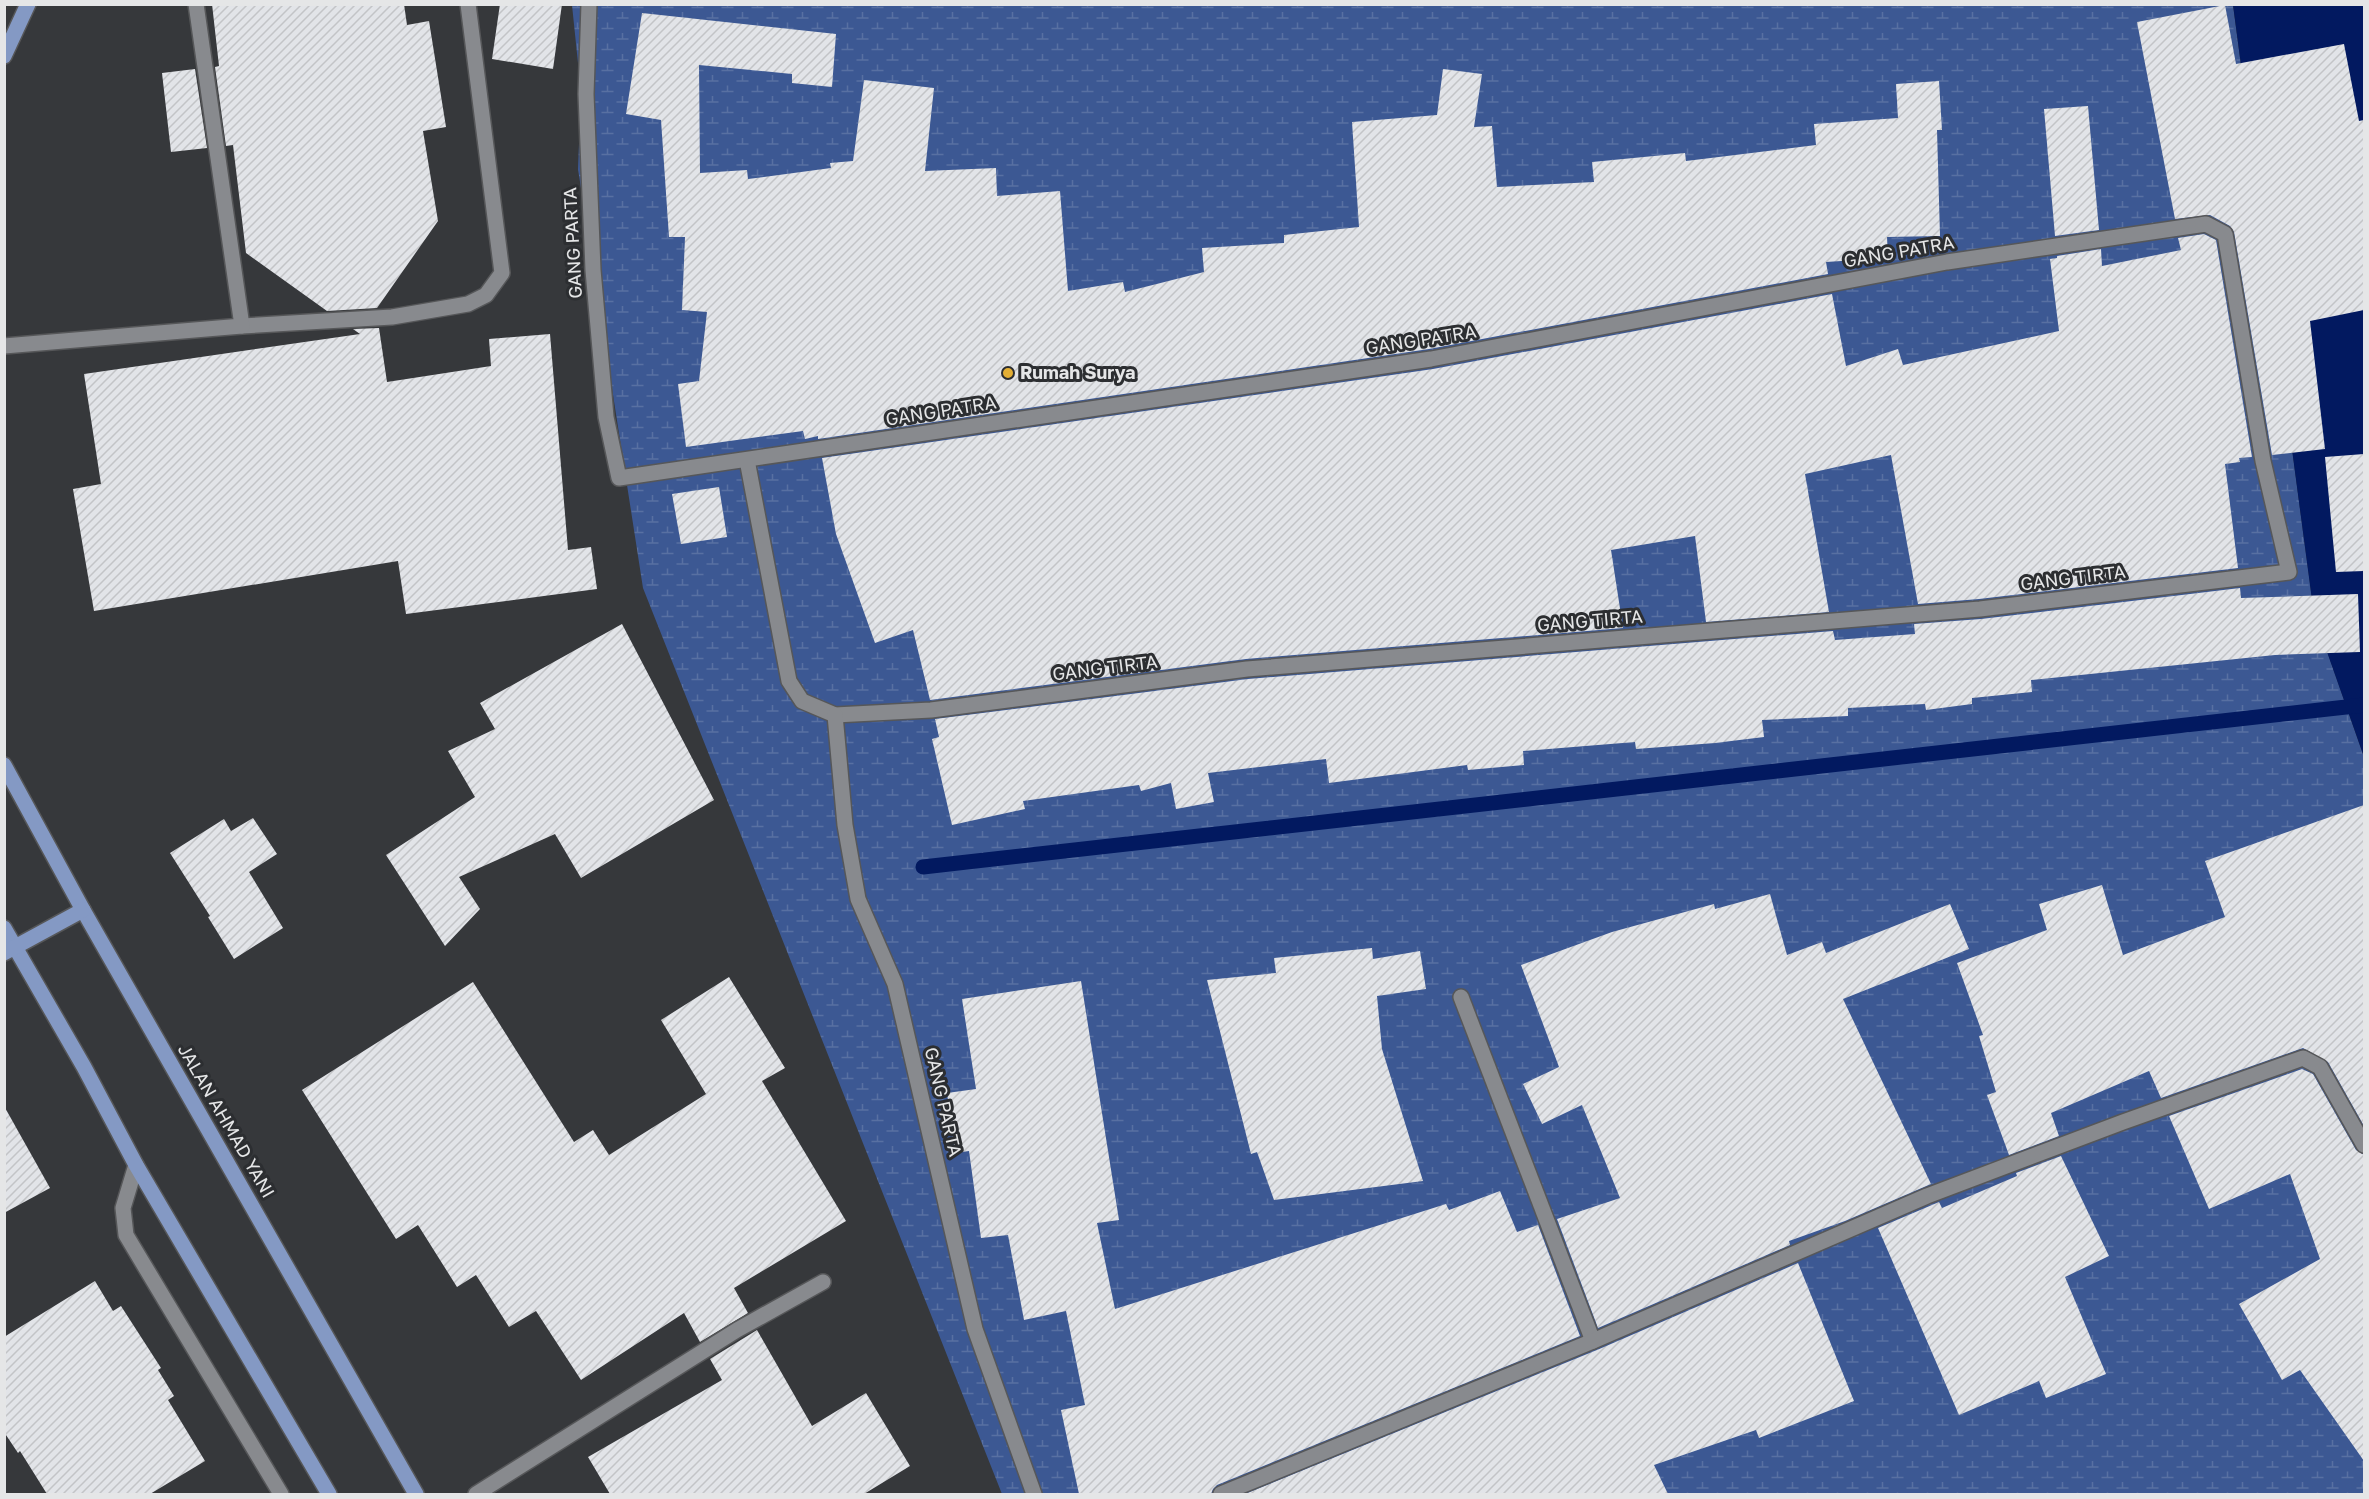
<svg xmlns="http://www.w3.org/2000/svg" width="2369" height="1499" font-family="'Golos Text',sans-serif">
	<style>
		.wetland { fill: url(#wetland-marsh) }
		.water { fill: #021960 }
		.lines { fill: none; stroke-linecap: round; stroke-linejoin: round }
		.stream { stroke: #021960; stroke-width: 15 }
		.building { fill: url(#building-hatch) }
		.minor-casing { stroke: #565759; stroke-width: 18 }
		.major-casing { stroke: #565759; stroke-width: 18 }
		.minor { stroke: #888a8e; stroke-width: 15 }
		.major { stroke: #8499c4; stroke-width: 15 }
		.poi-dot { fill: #e3ae34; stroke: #2c2e31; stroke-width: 2 }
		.labels { text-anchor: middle; stroke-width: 6; stroke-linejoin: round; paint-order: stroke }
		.street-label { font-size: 18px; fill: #e5e6e7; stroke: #2c2e31 }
		.poi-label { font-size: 18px; font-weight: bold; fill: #e5e6e7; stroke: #2c2e31; text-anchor: start }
	</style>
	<defs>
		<pattern id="wetland-marsh" width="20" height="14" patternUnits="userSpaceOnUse" patternTransform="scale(1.5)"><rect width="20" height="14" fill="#3c5893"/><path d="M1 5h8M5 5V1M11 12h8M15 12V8" fill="none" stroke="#5870a2"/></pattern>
		<pattern id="building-hatch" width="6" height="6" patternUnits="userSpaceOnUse" patternTransform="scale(1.5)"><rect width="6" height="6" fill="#e2e4e8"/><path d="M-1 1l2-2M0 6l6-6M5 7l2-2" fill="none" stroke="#c3c4c7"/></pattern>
	</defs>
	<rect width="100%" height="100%" fill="#36383b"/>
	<!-- wetland -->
	<polygon class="wetland" points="572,5 2233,5 2314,614 2364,757 2364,1494 1002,1494 643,588 578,169 581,92"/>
	<!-- water -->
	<polygon class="water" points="2233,5 2364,5 2364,757 2314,615"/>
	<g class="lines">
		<!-- stream -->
		<polyline class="stream" points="923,867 2364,705"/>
	</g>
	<!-- building -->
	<g class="building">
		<polygon points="212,4 404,4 407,25 429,21 446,127 423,131 438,221 377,308 327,311 246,253 233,145 226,146 215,67 219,66"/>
		<polygon points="500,4 562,4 553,69 492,59"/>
		<polygon points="2225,5 2236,64 2344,44 2359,121 2364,120 2364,310 2310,321 2325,449 2272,455 2234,232 2230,226 2210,215 2175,219 2137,22"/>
		<polygon points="642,13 836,34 832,87 792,83 792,74 699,65 700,173 747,170 748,179 831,168 830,163 853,161 864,80 934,88 925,171 996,168 997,196 1060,191 1068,291 1123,282 1125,292 1204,272 1202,248 1284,243 1284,235 1359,227 1352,122 1437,115 1443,69 1482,74 1474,127 1492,126 1497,187 1594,182 1592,162 1685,153 1686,161 1816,145 1814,124 1898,118 1896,84 1939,81 1942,130 1937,130 1940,236 1887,237 1888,258 1826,262 1828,274 1429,349 818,439 818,436 805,439 803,431 686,447 678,384 699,381 707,312 682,310 685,237 669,237 661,120 626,114"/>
		<polygon points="195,69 207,148 171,152 162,73"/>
		<polygon points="2088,106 2099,230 2055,236 2044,109"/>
		<polygon points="2204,234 2216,240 2252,457 2239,458 2240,462 2225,464 2238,568 1979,599 1918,604 1891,455 1805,474 1829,612 1706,622 1695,536 1611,550 1623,628 1246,659 930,700 913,630 875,643 836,534 822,458 1433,369 1832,294 1846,366 1898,349 1903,365 2059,331 2050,259 2057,258 2057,256 2101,249 2102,266 2181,250 2178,238"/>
		<polygon points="379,328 387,382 491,366 489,339 550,334 568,550 591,547 597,589 406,614 398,561 94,611 73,489 101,484 84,374 360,334 353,329"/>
		<polygon points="2364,454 2364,571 2336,572 2325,457"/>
		<polygon points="719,487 727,537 681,544 672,494"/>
		<polygon points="2240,588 2241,598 2358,594 2360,652 2275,655 2031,680 2032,692 1972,698 1972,704 1926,710 1925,704 1848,708 1848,716 1762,720 1764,737 1715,743 1636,749 1635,742 1523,751 1524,765 1468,770 1467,765 1329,783 1326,759 1208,773 1214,802 1176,809 1171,783 1141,791 1139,785 1023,801 1025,809 952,825 932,739 939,737 935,719 1248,679 1833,631 1835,640 1915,634 1914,624 1981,619"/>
		<polygon points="622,624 714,800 581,878 555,834 459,877 480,909 445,946 386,855 475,797 448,751 495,729 480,703"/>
		<polygon points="2364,805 2364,1126 2328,1062 2303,1048 2161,1098 2149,1071 2051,1113 2059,1136 2009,1155 1987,1095 1996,1092 1979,1036 1983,1035 1957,963 2047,930 2039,904 2102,885 2123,955 2225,917 2205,861"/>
		<polygon points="253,818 277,854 249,872 283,928 234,959 208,917 210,916 170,853 224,819 231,831"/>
		<polygon points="1770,894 1787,955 1822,942 1826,953 1950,904 1969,949 1843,999 1931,1184 1845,1221 1789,1241 1790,1245 1598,1328 1557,1219 1620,1198 1582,1105 1542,1124 1523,1084 1559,1067 1521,965 1612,932 1714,904 1715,909"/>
		<polygon points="1372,948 1373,959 1420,951 1426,989 1377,996 1382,1049 1423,1181 1274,1200 1257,1152 1251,1154 1207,980 1276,973 1274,958"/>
		<polygon points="729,977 785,1068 762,1081 846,1221 734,1288 748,1313 700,1342 684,1313 581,1380 536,1311 509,1327 476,1275 457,1287 418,1225 396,1239 302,1090 473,982 574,1142 593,1130 609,1155 706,1094 661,1020"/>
		<polygon points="1081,981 1119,1220 1097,1223 1115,1309 1446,1204 1449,1210 1500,1191 1517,1232 1538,1225 1580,1336 1217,1485 1213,1489 1211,1494 1079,1494 1061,1410 1085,1405 1066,1311 1024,1320 1008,1235 981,1238 969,1151 955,1153 947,1093 976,1089 962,999"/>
		<polygon points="2302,1069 2313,1074 2356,1150 2364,1155 2364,1461 2300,1370 2282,1380 2239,1304 2320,1259 2290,1174 2209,1209 2169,1116"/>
		<polygon points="4,1106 50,1188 4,1213"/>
		<polygon points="2061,1156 2109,1256 2065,1277 2106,1374 2046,1398 2039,1381 1959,1415 1878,1228 1939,1202 1942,1208 2017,1176 2016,1173"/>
		<polygon points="1798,1263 1854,1401 1759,1438 1756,1430 1654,1465 1668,1494 1245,1494 1597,1350"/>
		<polygon points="95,1281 113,1311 121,1306 161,1368 158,1370 174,1396 168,1400 205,1461 150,1494 47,1494 20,1451 18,1453 4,1432 4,1337"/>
		<polygon points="757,1330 812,1426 866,1393 910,1466 864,1494 610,1494 588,1457 722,1380 710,1359"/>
	</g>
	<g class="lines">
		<!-- minor casing -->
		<g class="minor-casing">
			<g id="minor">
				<polyline points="589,4 586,94 593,270 606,417 619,478 1431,359 1947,262 2206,224 2225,234 2263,461 2289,572 1980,609 1247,669 931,710 835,715 802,701 789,681 747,460"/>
				<polyline points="242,326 392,317 468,304 486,295 502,273 468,4"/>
				<polyline points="4,346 242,326 196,4"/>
				<polyline points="835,715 845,825 858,899 895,984 975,1329 1034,1494"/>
				<polyline points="1461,997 1593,1341"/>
				<polyline points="136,1165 123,1208 126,1235 281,1494"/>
				<polyline points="476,1494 737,1330 823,1282"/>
				<polyline points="1221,1494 1593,1341 1927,1196 2123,1122 2303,1058 2320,1067 2364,1145"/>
			</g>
		</g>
		<!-- major casing -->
		<g class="major-casing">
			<g id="major">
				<polyline points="4,56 28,4"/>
				<polyline points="4,765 83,910 416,1494"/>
				<polyline points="4,928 84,1067 136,1165 329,1494"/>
				<polyline points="4,953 83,910"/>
			</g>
		</g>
		<!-- minor -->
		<use href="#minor" class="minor"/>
		<!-- major -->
		<use href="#major" class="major"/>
	</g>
	<!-- markers -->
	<circle class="poi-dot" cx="1008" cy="373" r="6"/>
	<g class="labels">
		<!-- street labels -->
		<g class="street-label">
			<text transform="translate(573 243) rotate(-93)" y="6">GANG PARTA</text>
			<text transform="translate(1899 252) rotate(-10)" y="6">GANG PATRA</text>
			<text transform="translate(1421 340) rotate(-9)" y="6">GANG PATRA</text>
			<text transform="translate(941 411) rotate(-9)" y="6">GANG PATRA</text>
			<text transform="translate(2073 578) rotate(-7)" y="6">GANG TIRTA</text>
			<text transform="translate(1590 621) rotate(-5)" y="6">GANG TIRTA</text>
			<text transform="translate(1105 668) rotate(-7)" y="6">GANG TIRTA</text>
			<text transform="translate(943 1102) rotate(77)" y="6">GANG PARTA</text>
			<text transform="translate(226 1121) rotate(60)" y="6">JALAN AHMAD YANI</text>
		</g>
		<!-- poi labels -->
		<g class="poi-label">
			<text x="1020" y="379">Rumah Surya</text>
		</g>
	</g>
	<!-- border -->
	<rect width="2369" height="1499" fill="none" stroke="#e5e6e7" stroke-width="12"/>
</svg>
